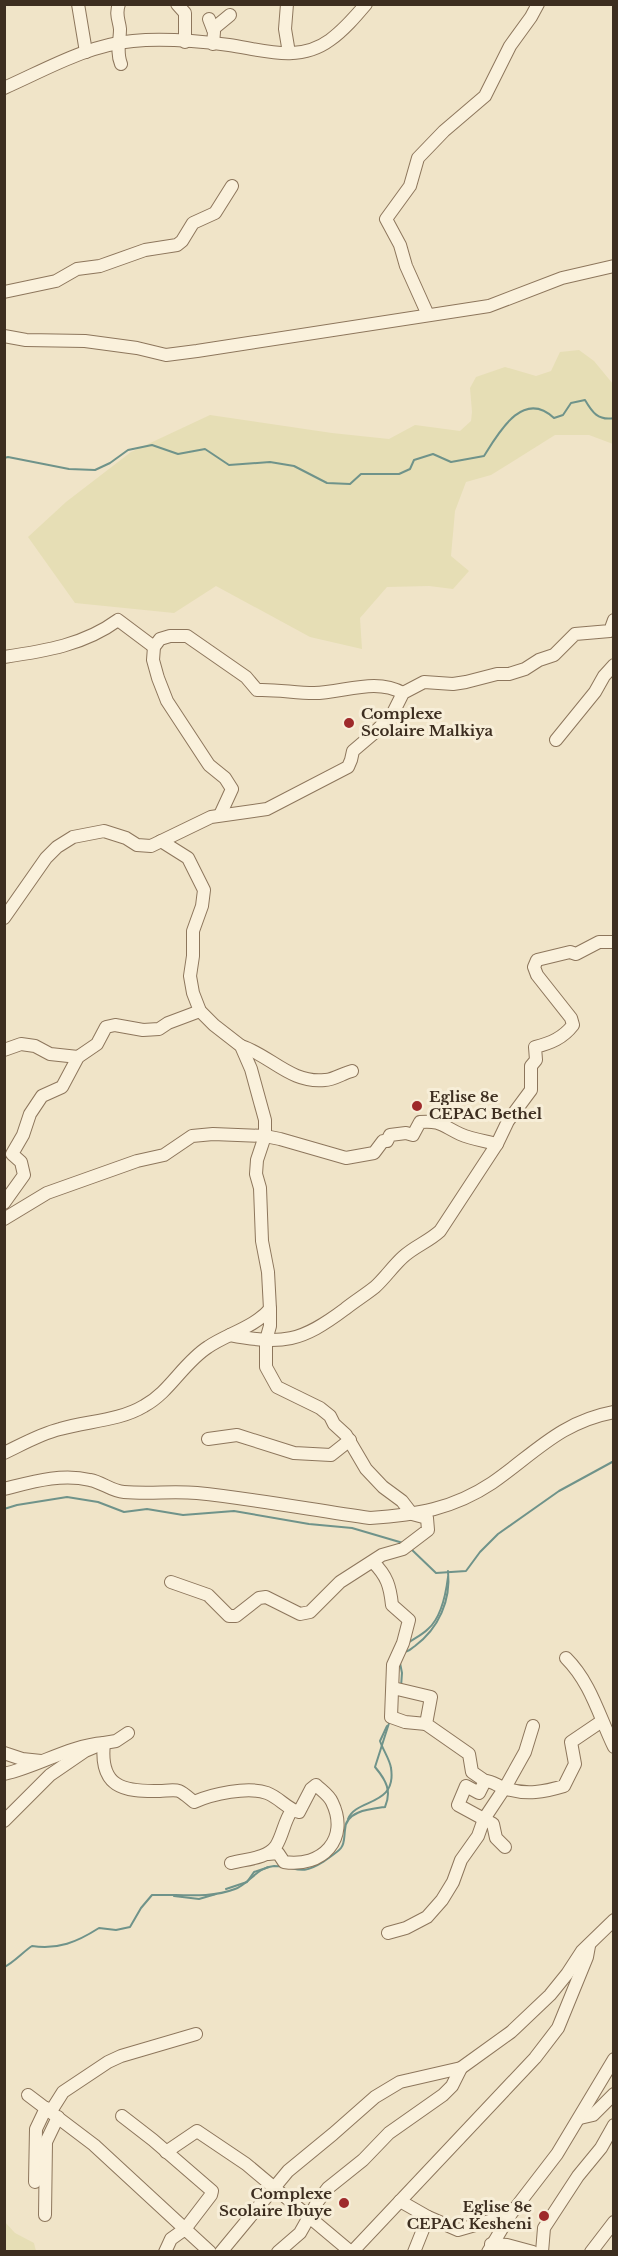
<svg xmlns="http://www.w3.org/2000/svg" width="618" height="2256" font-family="'Libre Baskerville',serif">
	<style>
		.farmland { fill: #e6deb5 }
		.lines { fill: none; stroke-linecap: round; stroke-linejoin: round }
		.stream { stroke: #6f938a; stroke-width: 2 }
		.minor-casing { stroke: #8d765c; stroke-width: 14 }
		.minor { stroke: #faf1dc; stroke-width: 12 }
		.poi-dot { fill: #9e2a2b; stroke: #f7eed8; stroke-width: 2 }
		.labels { text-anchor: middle; stroke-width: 6; stroke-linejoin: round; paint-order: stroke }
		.poi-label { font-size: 15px; font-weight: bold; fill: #3d2e20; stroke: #f7eed8; text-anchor: start }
	</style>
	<rect width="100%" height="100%" fill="#f0e4c8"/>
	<!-- farmland -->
	<g class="farmland">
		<polygon points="579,350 594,361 613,384 613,444 589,435 555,435 491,475 466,482 455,511 451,556 469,571 453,589 429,586 387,587 360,618 362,649 310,637 216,586 174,613 75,603 28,537 66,502 131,452 210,415 332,433 389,439 415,425 460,431 471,421 472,412 470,388 476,377 505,367 536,376 551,371 560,352"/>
		<polygon points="4,2221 15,2233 34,2243 36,2251 5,2251"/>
	</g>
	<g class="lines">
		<!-- stream -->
		<g class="stream">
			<path d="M4,458L8,457L69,469L95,470L110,463L128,450L152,445L178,454L205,449L229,465L270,462L294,466L327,483L350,484L361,474H399L410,469L414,460L433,454L451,462L484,456C499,432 523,389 554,418L563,415L571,403L585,400C592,412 598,421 614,418"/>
			<polyline points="4,1509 17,1505 67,1497 98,1502 124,1512 147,1509 183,1515 234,1511 309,1524 352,1528 403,1543"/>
			<polyline points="410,1548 436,1573 466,1571 480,1552 498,1534 559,1491 614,1461"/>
			<path d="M408,1643C415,1638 422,1635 428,1629C441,1618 446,1593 448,1577"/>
			<path d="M403,1652C410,1652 410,1649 415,1646C439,1628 451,1600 448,1571"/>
			<polyline points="400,1663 402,1673 401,1687"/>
			<path d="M348,1819C356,1798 397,1807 391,1768C390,1760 383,1750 380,1741L387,1726"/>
			<polyline points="226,1889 247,1882 254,1872 269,1867"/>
			<polyline points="174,1896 199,1899 216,1894"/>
			<path d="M4,1967C12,1964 24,1951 32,1946C58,1950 77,1942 99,1928L116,1930L130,1927L141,1908L152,1895C179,1894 209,1899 235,1889C249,1884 257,1867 274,1866C297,1866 299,1877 323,1862C328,1858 337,1853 341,1848C345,1843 344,1836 345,1830C345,1811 370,1809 385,1807C392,1791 386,1780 375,1767L390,1720"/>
		</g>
		<!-- minor casing -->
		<g class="minor-casing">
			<g id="minor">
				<polyline points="78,4 86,52"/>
				<path d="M119,4C115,14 119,20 120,29C120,41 116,52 121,64"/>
				<polyline points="177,4 185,13 185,42"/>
				<polyline points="287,4 285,29 289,53"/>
				<polyline points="209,19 214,32 213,44"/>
				<polyline points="213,29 230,15"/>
				<path d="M4,88C45,70 87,45 133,41C164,38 198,41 229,45C263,50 299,63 330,40C344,30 355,17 366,4"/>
				<polyline points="4,292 56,281 77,269 100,266 145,250 177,245 182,241 193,223 215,213 232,186"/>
				<polyline points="428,315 406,266 400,245 386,219 410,186 418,158 444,131 485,96 510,46 531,17 538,4"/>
				<polyline points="4,336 26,340 85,341 137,348 166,355 197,351 489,306 562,278 614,266"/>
				<path d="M4,657C45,651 84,645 118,620L154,647"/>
				<polyline points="556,740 595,692 604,676 614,665"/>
				<path d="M220,815L232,789L225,778L209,765L167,701L158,678L153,660L154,647L160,639L170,636H187L246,677L257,690C276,689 295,693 314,693C343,693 375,677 403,693"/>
				<polyline points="161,841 188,858 204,890 202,906 193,931 193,956 190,976 193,993 200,1011 214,1025 241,1046 251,1069 265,1120 265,1136 257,1160 256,1174 260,1188 262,1241 268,1272 270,1309 270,1326 266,1340 266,1367 277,1387 320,1408 330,1416 334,1424 346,1435 366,1469 383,1487 402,1501 412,1514 427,1518 428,1530 403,1549 382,1555 340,1582 310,1612 300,1614 266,1597 259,1598 236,1616 229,1616 208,1595 171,1582"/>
				<polyline points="4,918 46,858 57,847 73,837 104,831 126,838 137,845 151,846 211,817 267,809 348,767 351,760 353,751 373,734 392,715 403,693 424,682 453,684 466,682 497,674 509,674 525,669 539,660 554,655 575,634 610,631 614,620"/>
				<path d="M241,1046C270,1055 291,1084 325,1080C334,1080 343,1073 352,1071"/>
				<polyline points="4,1050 21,1044 35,1046 50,1054 78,1057"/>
				<polyline points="4,1203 24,1175 21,1162 12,1154 23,1135 30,1114 42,1096 62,1087 78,1057 97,1044 106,1027 115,1025 143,1030 159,1029 168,1023 200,1011"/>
				<path d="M4,1219L47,1193L137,1161L164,1155L192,1136L213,1134L265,1136L280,1139L346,1158L374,1153L383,1141H387L390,1135L406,1133L413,1135L420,1122C440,1120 443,1126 460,1134C471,1139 485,1141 497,1144"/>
				<path d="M230,1335C283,1345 301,1342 345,1309C355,1301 365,1295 375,1287C385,1278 393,1266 403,1257C415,1246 428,1242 440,1231L497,1144L508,1121L531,1090V1066L536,1060L535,1047C551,1043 563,1038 573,1025L571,1018L537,975L534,967L537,960L570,952L576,954L599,942H614"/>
				<polyline points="208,1439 237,1435 294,1453 331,1455 350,1440"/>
				<path d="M4,1453C23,1444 40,1434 60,1429C87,1421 119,1421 144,1406C170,1392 183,1363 208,1347C227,1334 255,1327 270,1309"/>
				<path d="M4,1489C32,1482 61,1473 90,1480C102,1482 111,1491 124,1492C149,1494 173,1491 197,1493C255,1499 313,1510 370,1518C416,1515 453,1509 492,1483C534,1454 560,1422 614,1412"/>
				<path d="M373,1562C387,1576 390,1586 392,1605L409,1620L403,1643L393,1665L391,1717L405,1722L426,1724"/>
				<path d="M566,1658C591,1683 599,1716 614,1747"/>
				<polyline points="393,1688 431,1697 426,1724 469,1754 472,1772 485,1781 479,1793 466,1786 458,1805 493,1824 496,1838 505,1847"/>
				<polyline points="4,1753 22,1759 41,1761"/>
				<path d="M4,1774C39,1766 68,1746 104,1743C99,1787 123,1792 160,1791C165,1791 174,1789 179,1791C184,1793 190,1799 194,1802C212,1794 248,1786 267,1793C280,1798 287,1809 299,1812L311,1789L316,1785C321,1790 329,1795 332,1802C350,1839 322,1868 284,1862L278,1853L268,1854"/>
				<path d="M485,1781C494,1781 498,1787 507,1789C527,1795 544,1792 564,1786L575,1764L571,1742L602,1721"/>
				<polyline points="4,1821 50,1775 85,1751 104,1743 116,1741 128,1733"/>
				<path d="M231,1863C245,1859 267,1859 276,1846C283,1835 284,1821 292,1810"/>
				<polyline points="388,1933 406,1928 427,1917 442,1900 453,1882 461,1860 478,1836 484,1819 506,1786 525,1752 533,1726"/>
				<polyline points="28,2095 94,2145 185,2229 211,2195 212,2191 153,2140 122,2116"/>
				<polyline points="51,2111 63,2092 108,2062 121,2056 196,2034"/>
				<polyline points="580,2118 593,2115 614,2094"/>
				<polyline points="166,2152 197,2131 246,2164 351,2252"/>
				<polyline points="35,2182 36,2129 46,2108"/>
				<polyline points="400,2201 428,2217 458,2230 510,2215"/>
				<polyline points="45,2215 46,2142 58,2117"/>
				<polyline points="491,2244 507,2245 533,2252"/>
				<polyline points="165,2252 171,2239 185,2229 210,2252"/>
				<polyline points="221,2252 288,2171 333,2134 375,2097 400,2082 461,2068 511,2032 550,1995 567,1974 582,1951 614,1920"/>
				<polyline points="278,2252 300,2233 318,2201 328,2188 363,2160 389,2133 443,2095 452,2086 461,2068"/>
				<polyline points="352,2252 535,2058 558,2028 587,1957 589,1946"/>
				<polyline points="414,2252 428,2217"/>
				<polyline points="488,2252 510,2215 557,2154 614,2059"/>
				<polyline points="542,2252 544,2228 578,2176 601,2148 614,2125"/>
				<polyline points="591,2252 614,2222"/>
			</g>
		</g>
		<!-- minor -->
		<use href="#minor" class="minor"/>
	</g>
	<!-- markers -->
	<g class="poi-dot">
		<circle cx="349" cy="723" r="6"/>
		<circle cx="417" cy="1106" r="6"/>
		<circle cx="344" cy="2203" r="6"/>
		<circle cx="544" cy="2216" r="6"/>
	</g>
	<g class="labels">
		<!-- poi labels -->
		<g class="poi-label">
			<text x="361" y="719">Complexe<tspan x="361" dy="17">Scolaire Malkiya</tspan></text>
			<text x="429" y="1102">Eglise 8e<tspan x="429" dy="17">CEPAC Bethel</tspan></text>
			<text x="332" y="2199" text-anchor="end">Complexe<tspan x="332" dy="17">Scolaire Ibuye</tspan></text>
			<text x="532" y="2212" text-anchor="end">Eglise 8e<tspan x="532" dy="17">CEPAC Kesheni</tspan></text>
		</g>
	</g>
	<!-- border -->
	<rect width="618" height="2256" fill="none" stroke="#3d2e20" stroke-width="12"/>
</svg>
